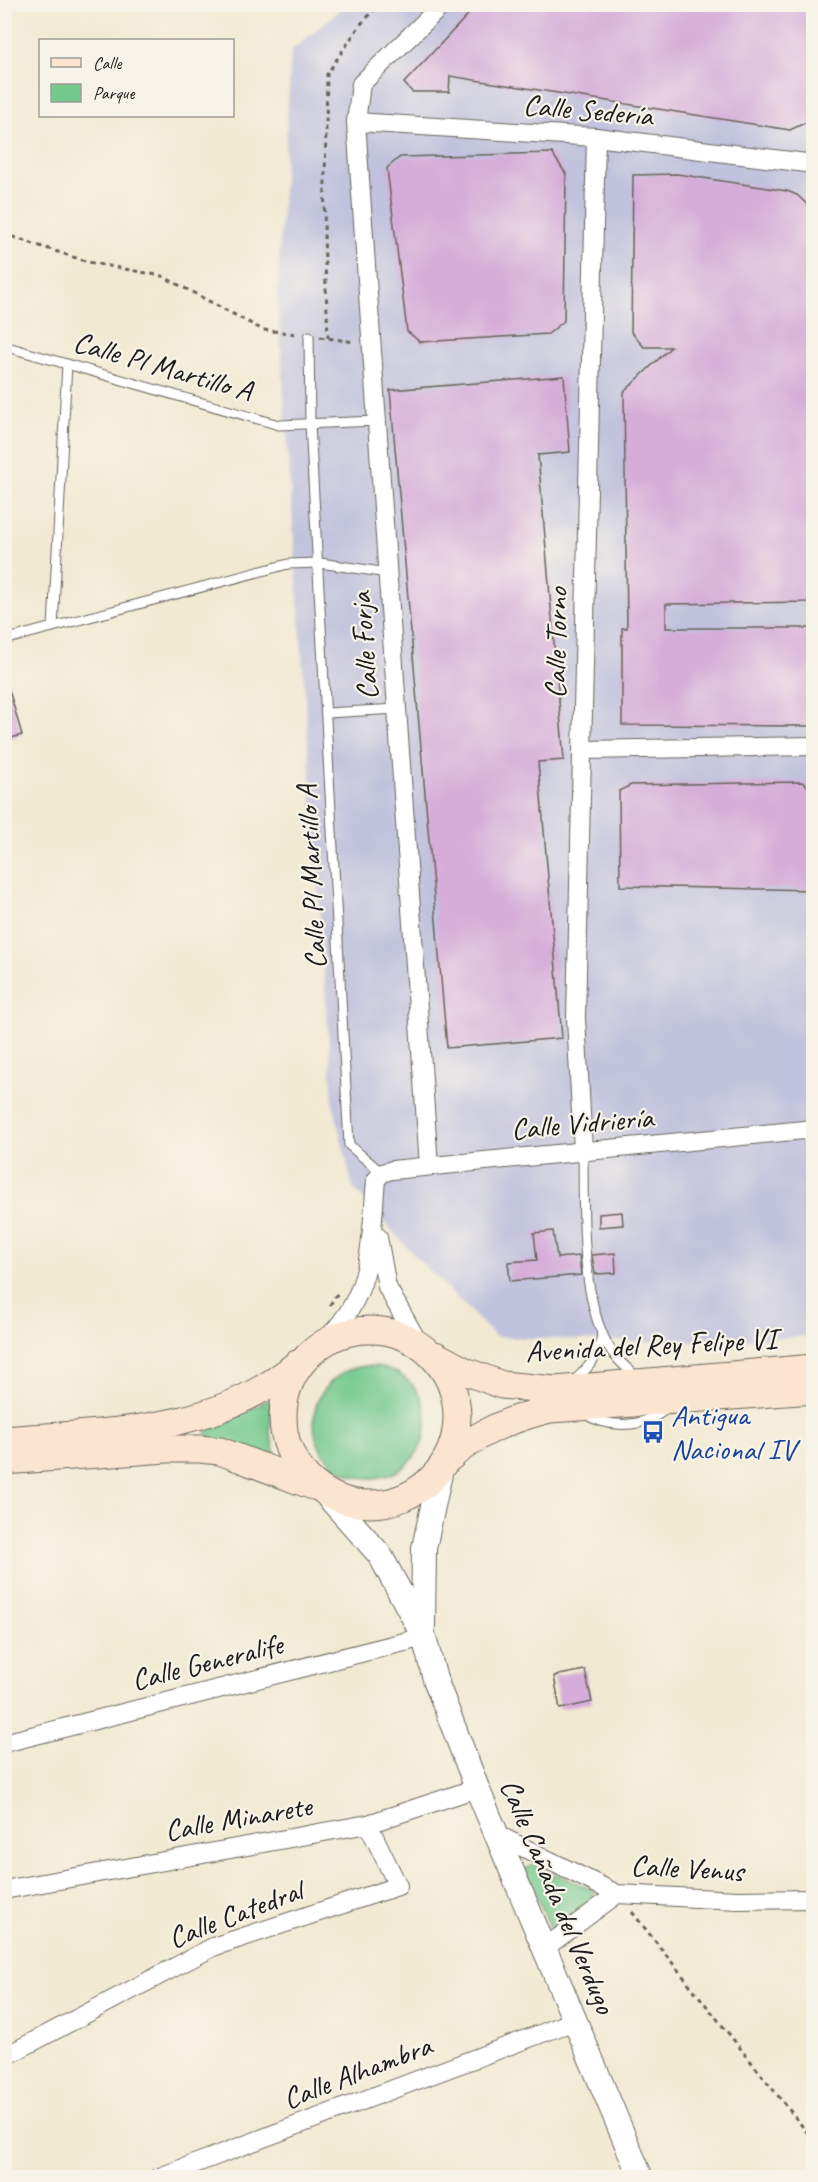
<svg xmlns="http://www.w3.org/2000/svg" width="818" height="2182" font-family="Caveat,sans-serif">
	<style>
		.industrial { fill: #c1c2dd }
		.green { fill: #74c98d; stroke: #487254; stroke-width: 1.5 }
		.building { fill: #d6add9 }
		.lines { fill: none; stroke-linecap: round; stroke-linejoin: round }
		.service-casing { stroke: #67645c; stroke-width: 11 }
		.minor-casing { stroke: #67645c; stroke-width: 20 }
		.tertiary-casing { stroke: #67645c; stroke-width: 26 }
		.secondary-casing { stroke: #67645c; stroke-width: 29 }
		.path { stroke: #67645c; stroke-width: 3; stroke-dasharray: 4.5 4.5; stroke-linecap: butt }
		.service { stroke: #fff; stroke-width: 9 }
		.minor { stroke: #fff; stroke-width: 18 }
		.tertiary { stroke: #fff; stroke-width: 24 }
		.secondary { stroke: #fce5d0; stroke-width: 27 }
		.labels { text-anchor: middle; stroke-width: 4.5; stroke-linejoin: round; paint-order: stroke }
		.street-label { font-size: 30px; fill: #1c1c1c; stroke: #f7f3e8 }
		.transit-label { font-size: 30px; fill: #164399; stroke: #f7f3e8; text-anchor: start }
	</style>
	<rect width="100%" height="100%" fill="#f7f3e8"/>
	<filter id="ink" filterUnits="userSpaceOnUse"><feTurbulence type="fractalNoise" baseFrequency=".0167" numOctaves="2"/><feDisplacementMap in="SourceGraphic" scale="12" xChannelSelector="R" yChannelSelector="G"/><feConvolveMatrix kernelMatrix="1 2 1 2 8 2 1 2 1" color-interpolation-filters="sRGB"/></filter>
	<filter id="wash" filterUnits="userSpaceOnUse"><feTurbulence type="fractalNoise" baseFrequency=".008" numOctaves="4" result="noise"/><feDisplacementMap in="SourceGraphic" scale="24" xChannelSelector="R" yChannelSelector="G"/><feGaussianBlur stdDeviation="1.35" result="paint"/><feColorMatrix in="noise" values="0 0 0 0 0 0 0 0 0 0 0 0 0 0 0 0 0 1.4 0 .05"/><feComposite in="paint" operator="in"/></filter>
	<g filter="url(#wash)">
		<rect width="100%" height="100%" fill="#f2e9d2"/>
		<!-- industrial -->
		<polygon class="industrial" points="346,5 813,5 813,1336 672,1343 496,1337 420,1261 353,1188 333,1104 277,293 291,51"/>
		<!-- green -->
		<g class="green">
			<circle cx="370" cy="1422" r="56"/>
			<polygon points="272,1397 270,1431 276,1459 207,1442 207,1424 243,1414"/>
			<polygon points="534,1865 594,1890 594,1900 551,1929 525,1869"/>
		</g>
		<g id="blocks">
			<!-- building -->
			<g class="building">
				<polygon points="478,4 763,4 810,12 813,16 813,119 790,130 450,76 449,92 412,92 404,83"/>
				<polygon points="552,153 566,174 564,321 548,334 420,342 407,331 387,168 400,157"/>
				<polygon points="677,174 787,191 797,195 812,209 813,602 666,604 666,628 813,628 813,726 622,725 622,628 627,628 624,392 671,347 644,347 631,332 633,175"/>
				<polygon points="564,376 570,452 538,455 564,760 538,762 562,1038 447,1048 390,390"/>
				<polygon points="8,686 22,735 4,740 4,687"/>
				<polygon points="802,782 813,790 813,890 620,886 619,791 631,785"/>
				<polygon points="622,1212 623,1225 599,1227 599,1214"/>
				<polygon points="553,1231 557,1258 579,1256 581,1275 510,1281 508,1262 537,1260 534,1233"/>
				<polygon points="615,1253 616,1273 595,1274 592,1255"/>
				<polygon points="585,1670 592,1702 560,1709 554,1676"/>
			</g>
		</g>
	</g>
	<g filter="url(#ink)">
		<use href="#blocks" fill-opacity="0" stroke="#67645c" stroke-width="1.5"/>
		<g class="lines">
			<!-- service casing -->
			<g class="service-casing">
				<g id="service">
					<polyline points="309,336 310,423 349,1145 382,1173"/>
					<polyline points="4,346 279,425 377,421"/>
					<polyline points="53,627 67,364"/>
					<polyline points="4,640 288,564 320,563 388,573"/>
					<polyline points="327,713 397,709"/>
					<path d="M583,1151C584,1210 579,1302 612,1352C619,1362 629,1370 638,1378"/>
					<path d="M574,1381C590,1366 600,1356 602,1333"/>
					<path d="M583,1413C609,1429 643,1429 667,1408"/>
				</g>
			</g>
			<!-- minor casing -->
			<g class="minor-casing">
				<g id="minor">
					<polyline points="356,122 596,137 814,164"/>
					<polyline points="582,750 814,746"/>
					<polyline points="583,1151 576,1018 596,137"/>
					<polyline points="429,1166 356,122 361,84 443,4"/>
					<polyline points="378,1237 387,1287 419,1344"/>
					<path d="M321,1344C374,1297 370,1245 376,1180L382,1173L392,1170L814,1129"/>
					<polyline points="4,1743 424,1637"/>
					<polyline points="498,1835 617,1894 738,1900 814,1899"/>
					<polyline points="4,1890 368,1824 477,1788"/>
					<polyline points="546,1947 617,1894"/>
					<polyline points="4,2057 213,1947 398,1886 368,1824"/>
					<polyline points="157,2178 577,2020"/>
				</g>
			</g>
			<!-- tertiary casing -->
			<g class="tertiary-casing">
				<g id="tertiary">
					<polyline points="323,1491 380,1555 424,1637 435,1679 477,1788 641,2178"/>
					<polyline points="423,1626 424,1548 441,1469"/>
				</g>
			</g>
			<!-- secondary casing -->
			<g class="secondary-casing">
				<g id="secondary">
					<circle cx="370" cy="1417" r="87"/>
					<polyline points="435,1355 465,1371 502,1385 555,1390 814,1368"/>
					<path d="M4,1440C106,1432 215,1434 297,1364"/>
					<path d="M447,1460C478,1432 510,1419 550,1409L814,1390"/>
					<polyline points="4,1461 166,1449 199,1449 220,1451 313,1486"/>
				</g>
			</g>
			<!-- path -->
			<g class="path">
				<polyline points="4,234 88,262 162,276 263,330 298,334"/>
				<polyline points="320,337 355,342"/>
				<polyline points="328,338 324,235 327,74 360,25 380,4"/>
				<polyline points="330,1305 336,1295 339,1296"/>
				<polyline points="632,1912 814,2141"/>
			</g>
			<!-- service -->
			<use href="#service" class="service"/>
			<!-- minor -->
			<use href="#minor" class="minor"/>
			<!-- tertiary -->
			<use href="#tertiary" class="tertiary"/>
			<!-- secondary -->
			<use href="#secondary" class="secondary"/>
		</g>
	</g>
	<!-- icons -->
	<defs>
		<g id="bus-bare" transform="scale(1.8)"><path d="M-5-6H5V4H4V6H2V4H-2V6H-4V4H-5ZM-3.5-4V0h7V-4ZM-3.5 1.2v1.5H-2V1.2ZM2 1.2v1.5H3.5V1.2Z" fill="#1a4fb4" stroke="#f7f3e8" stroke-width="2.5" paint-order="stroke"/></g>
	</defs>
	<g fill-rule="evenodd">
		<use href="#bus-bare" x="653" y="1432"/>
	</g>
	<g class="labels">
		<!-- street labels -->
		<g class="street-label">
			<text transform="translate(588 110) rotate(5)" y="10">Calle Sedería</text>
			<text transform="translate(163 366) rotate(16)" y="10">Calle Pl Martillo A</text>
			<text transform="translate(556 643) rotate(-89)" y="10">Calle Torno</text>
			<text transform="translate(364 646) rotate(-94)" y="10">Calle Forja</text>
			<text transform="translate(311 877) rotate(-93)" y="10">Calle Pl Martillo A</text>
			<text transform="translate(582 1123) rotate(-5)" y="10">Calle Vidriería</text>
			<text transform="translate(651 1345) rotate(-3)" y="10">Avenida del Rey Felipe VI</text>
			<text transform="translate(207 1662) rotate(-14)" y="10">Calle Generalife</text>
			<text transform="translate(238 1818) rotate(-10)" y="10">Calle Minarete</text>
			<text transform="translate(687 1868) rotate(3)" y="10">Calle Venus</text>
			<text transform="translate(558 1896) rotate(67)" y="10">Calle Cañada del Verdugo</text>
			<text transform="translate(235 1914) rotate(-21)" y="10">Calle Catedral</text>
			<text transform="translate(357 2072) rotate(-21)" y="10">Calle Alhambra</text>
		</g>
		<!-- transit labels -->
		<g class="transit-label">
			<text x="671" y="1425">Antigua<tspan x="671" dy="34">Nacional IV</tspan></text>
		</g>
	</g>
	<!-- margin -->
	<rect width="818" height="2182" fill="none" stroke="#f7f3e8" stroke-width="24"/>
	<!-- legend -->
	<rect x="39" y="39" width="195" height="78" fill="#f7f3e8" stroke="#9f9d96" stroke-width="1.5"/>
	<rect x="51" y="58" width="30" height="9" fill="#fce5d0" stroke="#9f9d96" stroke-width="1.5"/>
	<text x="93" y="69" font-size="18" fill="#1c1c1c">Calle</text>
	<rect x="51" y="84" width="30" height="18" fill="#74c98d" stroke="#9f9d96" stroke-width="1.5"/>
	<text x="93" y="99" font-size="18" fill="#1c1c1c">Parque</text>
</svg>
